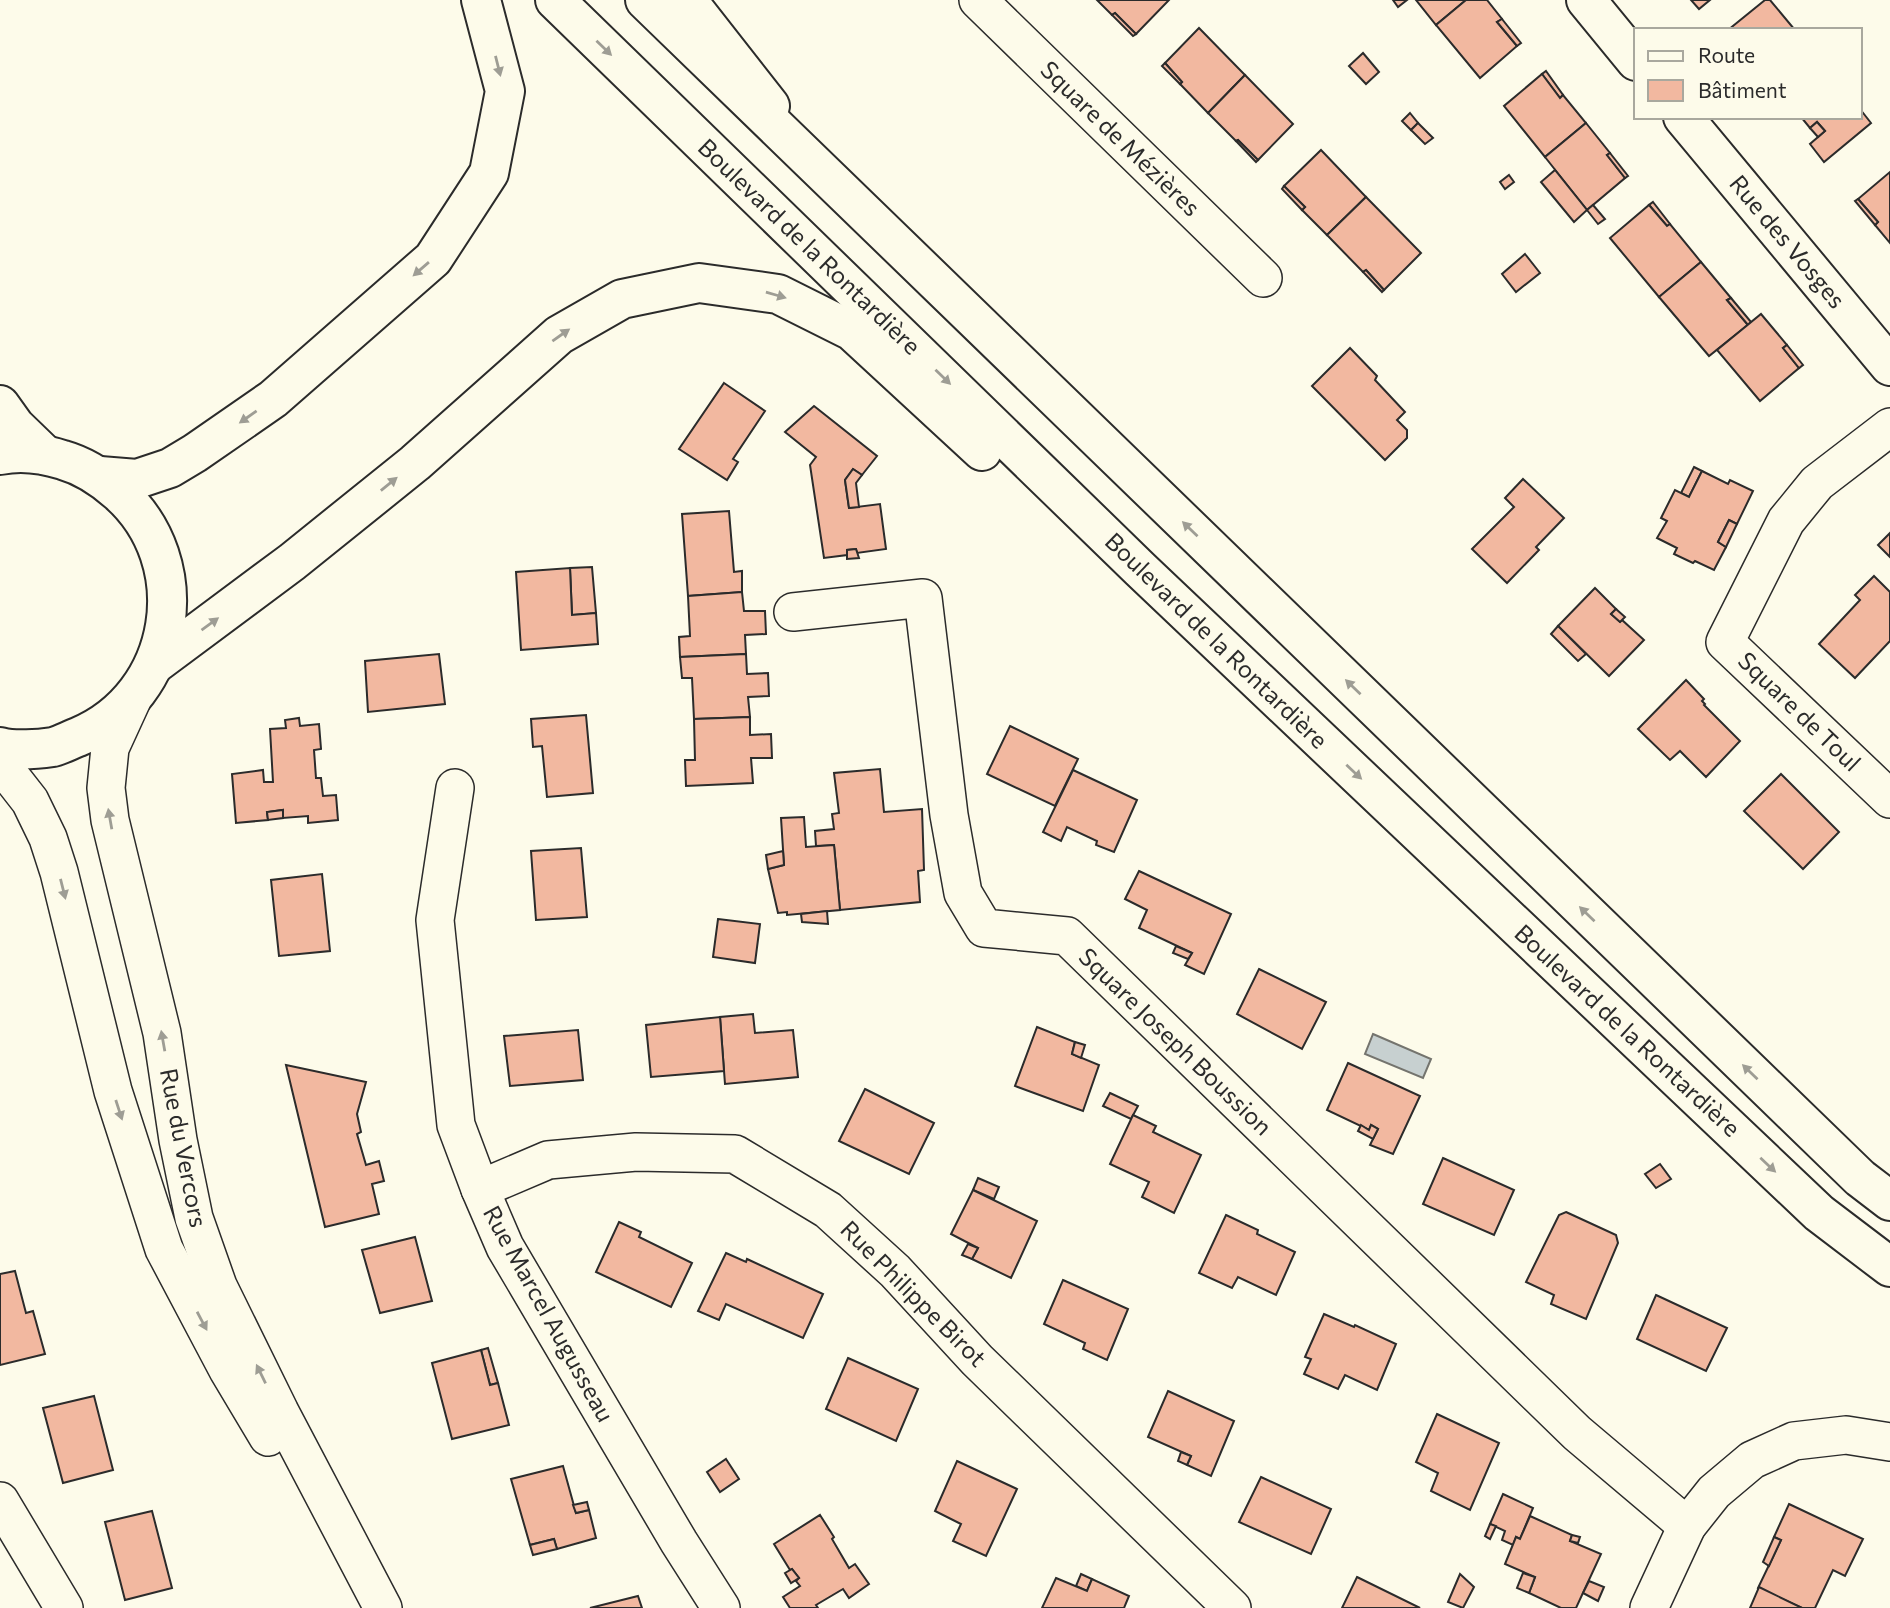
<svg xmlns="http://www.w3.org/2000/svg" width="1890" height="1608" font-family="Commissioner,sans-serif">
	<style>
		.water { fill: #c7d0d0; stroke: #74746e; stroke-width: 2 }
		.building { fill: #f2b8a0; stroke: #2b2b2b; stroke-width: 2 }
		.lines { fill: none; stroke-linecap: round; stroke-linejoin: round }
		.minor-casing { stroke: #2b2b2b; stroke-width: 40 }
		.tertiary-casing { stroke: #2b2b2b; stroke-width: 42 }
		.primary-casing { stroke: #2b2b2b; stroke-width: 42 }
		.minor { stroke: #fdfbea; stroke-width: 37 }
		.tertiary { stroke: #fdfbea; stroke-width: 38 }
		.primary { stroke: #fdfbea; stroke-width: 38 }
		.oneway { fill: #9e9d94 }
		.labels { text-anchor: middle; stroke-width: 5; stroke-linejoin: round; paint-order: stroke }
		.street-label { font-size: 24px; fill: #2b2b2b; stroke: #fdfbea }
	</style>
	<rect width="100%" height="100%" fill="#fdfbea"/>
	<!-- water -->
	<polygon class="water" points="1373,1034 1431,1059 1423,1078 1365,1054"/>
	<!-- building -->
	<g class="building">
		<polygon points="1097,0 1169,0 1136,34 1115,13 1112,15"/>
		<polygon points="1393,0 1407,0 1398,7"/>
		<polygon points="1416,0 1466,0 1436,25"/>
		<polygon points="1466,0 1487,0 1502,19 1497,22 1517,46 1480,78 1436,25"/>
		<polygon points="1691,0 1710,0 1699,9"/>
		<polygon points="1765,0 1770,0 1795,30 1728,30"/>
		<polygon points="1115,13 1136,34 1133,36 1112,15"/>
		<polygon points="1502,19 1521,43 1517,46 1497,22"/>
		<polygon points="1199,28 1245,75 1208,113 1180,84 1182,82 1165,63"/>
		<polygon points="1363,53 1379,72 1366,84 1349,66"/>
		<polygon points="1165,63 1182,82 1180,84 1162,66"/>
		<polygon points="1546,71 1563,95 1560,98 1542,74"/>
		<polygon points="1542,74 1560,98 1563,95 1586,123 1545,157 1504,106"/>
		<polygon points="1245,75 1293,124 1258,160 1238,140 1236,141 1208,113"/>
		<polygon points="1860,109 1871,123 1824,162 1810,144 1825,131 1817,122 1810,128 1801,117 1860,117"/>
		<polygon points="1410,113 1418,123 1411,130 1402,121"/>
		<polygon points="1817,122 1825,131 1818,137 1810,128"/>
		<polygon points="1418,123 1433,138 1425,144 1411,130"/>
		<polygon points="1586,123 1610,153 1607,155 1625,178 1587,210 1545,157"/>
		<polygon points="1238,140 1258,160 1256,162 1236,141"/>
		<polygon points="1321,150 1366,197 1327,235 1302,210 1305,207 1284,186"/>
		<polygon points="1610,153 1628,176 1625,178 1607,155"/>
		<polygon points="1555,170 1587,210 1574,222 1541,182"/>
		<polygon points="1890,172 1890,243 1875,225 1878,222 1858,199"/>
		<polygon points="1509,175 1514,182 1505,189 1500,182"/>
		<polygon points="1284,186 1305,207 1302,210 1282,189"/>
		<polygon points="1366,197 1421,253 1384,290 1366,270 1363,272 1327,235"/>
		<polygon points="1858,199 1878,222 1875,225 1855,201"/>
		<polygon points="1653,202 1670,224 1667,226 1649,205"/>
		<polygon points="1593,205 1605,219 1598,224 1587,210"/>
		<polygon points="1649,205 1667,226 1670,224 1701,262 1659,297 1610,238"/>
		<polygon points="1525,254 1540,273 1516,292 1502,274"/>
		<polygon points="1701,262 1731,298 1727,300 1748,325 1709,356 1659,297"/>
		<polygon points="1366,270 1384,290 1382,292 1363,272"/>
		<polygon points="1731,298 1751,322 1748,325 1727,300"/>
		<polygon points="1761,314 1787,345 1783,348 1799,368 1760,401 1717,350"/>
		<polygon points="1787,345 1803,365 1799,368 1783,348"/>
		<polygon points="1350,348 1377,376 1375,380 1405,412 1397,420 1407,430 1407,438 1385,460 1312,386"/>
		<polygon points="724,383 765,411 733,459 738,462 727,480 679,449"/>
		<polygon points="814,406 877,456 862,475 853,469 845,480 849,508 880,504 886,549 857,553 856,549 847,550 847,555 824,558 810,465 816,457 785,432"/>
		<polygon points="1694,467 1702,471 1689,497 1681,493"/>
		<polygon points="853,469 862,475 856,483 859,507 849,508 845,480"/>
		<polygon points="1702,471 1728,484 1730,480 1753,491 1737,524 1729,520 1718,542 1726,547 1714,570 1695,561 1693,563 1674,554 1677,548 1657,538 1667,521 1661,518 1675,490 1689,497"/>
		<polygon points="1523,479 1564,518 1536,547 1539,550 1507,583 1472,549 1514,507 1505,498"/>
		<polygon points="729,511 734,572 742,571 742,592 688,596 682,514"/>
		<polygon points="1729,520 1737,524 1726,547 1718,542"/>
		<polygon points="1890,533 1890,557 1878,545"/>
		<polygon points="856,549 859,558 847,559 847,550"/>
		<polygon points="592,567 596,613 572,615 570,568"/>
		<polygon points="570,568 572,615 596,613 598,644 521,650 516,572"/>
		<polygon points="1874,576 1890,592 1890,641 1855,678 1819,644 1860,600 1855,595"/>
		<polygon points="1595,588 1616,609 1611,614 1620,622 1622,620 1644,640 1609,676 1558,626"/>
		<polygon points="742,592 744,611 765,611 766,634 745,635 746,654 680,657 679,637 690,636 688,596"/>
		<polygon points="1616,609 1625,617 1620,622 1611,614"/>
		<polygon points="1558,626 1586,654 1578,661 1551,634"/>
		<polygon points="439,654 445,704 368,712 365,661"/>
		<polygon points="746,654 747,674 768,673 769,696 748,697 750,717 694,719 692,678 682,678 680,657"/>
		<polygon points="1686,680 1704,699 1702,701 1705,704 1704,705 1740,741 1706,777 1680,751 1670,760 1638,729"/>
		<polygon points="586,715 593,793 547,797 542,746 533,747 531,719"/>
		<polygon points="750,717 750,735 771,734 772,758 751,758 753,783 686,786 685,760 695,760 694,719"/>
		<polygon points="299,718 300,726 319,724 321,749 314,750 316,778 321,778 323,796 336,795 338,820 308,823 308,816 283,818 283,810 267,812 268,820 236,823 232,774 263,770 264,782 273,782 270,729 286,728 285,720"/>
		<polygon points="1010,726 1078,759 1055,806 987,774"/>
		<polygon points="880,769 884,812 922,809 924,870 918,871 920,902 840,910 834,845 816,846 815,831 834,829 832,814 839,813 834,773"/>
		<polygon points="1073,770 1137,800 1114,852 1096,845 1097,841 1067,827 1061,841 1043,832"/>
		<polygon points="1781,774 1839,832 1803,869 1744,811"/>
		<polygon points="283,810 283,818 268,820 267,812"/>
		<polygon points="804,817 806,847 834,845 840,910 787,915 787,912 778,913 768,869 784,865 781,818"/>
		<polygon points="581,848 587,917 536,920 531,851"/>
		<polygon points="783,851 784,865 768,869 766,855"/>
		<polygon points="1139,871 1231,914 1204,974 1185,965 1192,953 1139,928 1147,910 1125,899"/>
		<polygon points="322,874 330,951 279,956 271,880"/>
		<polygon points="827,911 828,924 802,922 801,914"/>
		<polygon points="718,919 760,924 755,963 713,957"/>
		<polygon points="1176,946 1192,953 1188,959 1173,953"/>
		<polygon points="1259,969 1326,1002 1302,1049 1237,1014"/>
		<polygon points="753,1014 755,1033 793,1030 798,1077 725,1084 720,1017"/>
		<polygon points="720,1017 724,1071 651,1077 646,1025"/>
		<polygon points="1037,1027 1075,1042 1072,1054 1099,1065 1083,1111 1015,1086"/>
		<polygon points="578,1030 583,1080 510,1086 504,1036"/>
		<polygon points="1075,1042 1085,1045 1081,1058 1072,1054"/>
		<polygon points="1348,1063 1420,1096 1393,1154 1370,1145 1378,1129 1371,1125 1369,1130 1327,1110"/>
		<polygon points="286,1065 366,1082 357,1114 361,1132 357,1134 366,1165 379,1161 384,1181 372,1184 379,1214 325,1227"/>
		<polygon points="865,1089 934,1123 909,1174 839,1141"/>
		<polygon points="1110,1093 1138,1106 1131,1119 1103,1106"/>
		<polygon points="1133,1115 1156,1126 1153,1132 1201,1155 1174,1213 1142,1197 1149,1182 1110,1164"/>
		<polygon points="1361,1125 1369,1130 1371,1125 1378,1129 1373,1139 1358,1131"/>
		<polygon points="1443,1158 1514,1190 1494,1235 1423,1204"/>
		<polygon points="1660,1164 1671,1179 1656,1188 1645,1174"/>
		<polygon points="978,1178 999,1187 994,1199 973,1190"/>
		<polygon points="973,1190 1037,1221 1011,1278 972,1259 978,1248 951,1234"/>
		<polygon points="1566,1212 1616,1235 1618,1243 1586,1319 1551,1304 1554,1295 1526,1282 1559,1215"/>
		<polygon points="1226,1215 1258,1230 1257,1234 1295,1252 1276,1295 1238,1277 1232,1288 1199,1273"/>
		<polygon points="619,1222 641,1232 639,1237 692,1263 671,1307 596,1272"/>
		<polygon points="415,1237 432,1301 380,1313 362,1250"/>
		<polygon points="968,1244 978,1248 972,1259 962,1255"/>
		<polygon points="726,1253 746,1262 747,1259 823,1294 803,1338 726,1304 719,1320 698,1311"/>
		<polygon points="15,1271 26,1313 33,1311 45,1354 0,1365 0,1274"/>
		<polygon points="1063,1280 1128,1309 1107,1360 1083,1349 1085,1343 1044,1324"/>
		<polygon points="1656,1295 1727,1328 1706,1371 1637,1339"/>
		<polygon points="1324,1314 1354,1327 1355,1325 1396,1344 1377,1390 1345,1375 1338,1389 1304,1374 1311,1359 1305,1357"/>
		<polygon points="488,1348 498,1383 490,1385 481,1350"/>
		<polygon points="481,1350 490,1385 498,1383 509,1425 452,1439 432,1363"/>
		<polygon points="848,1358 918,1389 896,1441 826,1409"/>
		<polygon points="1168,1391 1234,1421 1211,1476 1187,1465 1191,1456 1148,1437"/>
		<polygon points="94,1396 113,1470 63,1483 43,1408"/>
		<polygon points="1437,1414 1499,1443 1470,1510 1431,1491 1438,1473 1416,1462"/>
		<polygon points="1181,1452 1191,1456 1187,1465 1178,1461"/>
		<polygon points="726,1459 739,1479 720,1492 707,1472"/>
		<polygon points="957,1461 1017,1489 986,1556 953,1541 961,1524 935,1511"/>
		<polygon points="563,1466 576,1513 589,1510 596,1538 557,1549 554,1539 530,1545 511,1479"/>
		<polygon points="1261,1477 1331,1509 1311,1554 1239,1522"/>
		<polygon points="1503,1494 1533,1508 1520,1539 1516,1537 1513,1545 1502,1540 1505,1531 1490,1524"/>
		<polygon points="587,1502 589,1510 576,1513 573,1505"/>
		<polygon points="1789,1504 1863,1539 1845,1576 1833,1570 1815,1608 1802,1608 1758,1588 1781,1540 1774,1537"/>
		<polygon points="152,1511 172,1588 125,1600 105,1522"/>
		<polygon points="820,1515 834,1537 832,1539 849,1568 855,1564 869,1584 849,1598 843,1589 816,1605 818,1608 790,1608 783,1597 800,1586 796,1581 799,1578 792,1569 790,1570 774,1544"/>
		<polygon points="1530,1516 1572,1535 1570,1541 1601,1554 1576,1608 1561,1608 1529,1593 1535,1577 1505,1564 1516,1537 1520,1539"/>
		<polygon points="1490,1524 1496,1526 1490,1539 1485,1536"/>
		<polygon points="1572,1535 1580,1537 1578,1543 1570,1541"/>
		<polygon points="1774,1537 1781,1540 1769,1566 1763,1562"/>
		<polygon points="554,1539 557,1549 533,1555 530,1545"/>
		<polygon points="792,1569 799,1578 791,1583 785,1573"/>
		<polygon points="1523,1573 1535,1577 1529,1593 1517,1588"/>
		<polygon points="1081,1574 1092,1579 1087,1591 1076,1586"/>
		<polygon points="1460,1574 1474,1587 1463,1608 1448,1602"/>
		<polygon points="1357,1577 1420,1608 1342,1608"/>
		<polygon points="1056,1578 1087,1591 1092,1579 1129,1596 1124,1608 1042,1608"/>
		<polygon points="1589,1581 1604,1587 1598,1601 1583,1593"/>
		<polygon points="1759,1587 1802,1608 1750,1608"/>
		<polygon points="638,1596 642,1608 590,1608"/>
	</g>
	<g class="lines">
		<!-- minor casing -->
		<g class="minor-casing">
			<g id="minor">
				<polyline points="978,0 1263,278"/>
				<polyline points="1890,427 1817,483 1786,521 1725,642 1890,799"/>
				<polyline points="793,612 923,598 949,815 963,893 984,928 1067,936 1577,1433 1687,1526"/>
				<polyline points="132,700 110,748 106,788 110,820 162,1033 178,1140 194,1218 218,1286 280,1412 383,1608"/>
				<polyline points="0,765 5,769 30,801 48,838 59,872 113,1091 164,1249 228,1370 268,1437"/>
				<polyline points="455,788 435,920 456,1125 480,1189 505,1247 679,1542 721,1608"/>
				<polyline points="480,1189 548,1160 636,1152 735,1154 828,1210 895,1271 977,1360 1232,1608"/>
				<polyline points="0,1501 64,1608"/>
				<polyline points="1649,1608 1687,1526 1714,1492 1752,1460 1794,1441 1846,1435 1890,1442"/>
			</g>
		</g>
		<!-- tertiary casing -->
		<g class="tertiary-casing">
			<g id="tertiary">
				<polyline points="687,0 770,106"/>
				<polyline points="1586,0 1636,61"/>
				<polyline points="1683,117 1890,366"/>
				<polyline points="0,405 15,426 45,455"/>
				<path d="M0,455C20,451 44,454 63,460C84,466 101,477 118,492C198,562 177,696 78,737C70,740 61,745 53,747C39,749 14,751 0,747"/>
			</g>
		</g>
		<!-- primary casing -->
		<g class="primary-casing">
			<g id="primary">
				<polyline points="555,0 1140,569 1819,1213 1890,1267"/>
				<polyline points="645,0 1860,1178 1890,1201"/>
				<polyline points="100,476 137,479 170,468 195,453 273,399 433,259 489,173 505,91 481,0"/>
				<polyline points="155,664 292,562 415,463 559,335 622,299 699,283 778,294 852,331 982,451"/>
			</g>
		</g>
		<!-- minor -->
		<use href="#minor" class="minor"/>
		<!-- tertiary -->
		<use href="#tertiary" class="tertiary"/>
		<!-- primary -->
		<use href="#primary" class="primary"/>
	</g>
	<!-- one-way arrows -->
	<defs><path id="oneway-solid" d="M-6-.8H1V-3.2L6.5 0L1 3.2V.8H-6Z" transform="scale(1.75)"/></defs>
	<g class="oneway">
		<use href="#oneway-solid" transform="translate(604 48) rotate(44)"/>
		<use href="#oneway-solid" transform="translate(498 66) rotate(76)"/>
		<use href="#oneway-solid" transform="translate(421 269) rotate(139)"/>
		<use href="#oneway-solid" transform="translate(776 295) rotate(16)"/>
		<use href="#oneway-solid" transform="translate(561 335) rotate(-35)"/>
		<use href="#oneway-solid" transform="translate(943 377) rotate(44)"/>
		<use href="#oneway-solid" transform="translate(248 417) rotate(145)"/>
		<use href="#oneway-solid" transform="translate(389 484) rotate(-39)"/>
		<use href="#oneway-solid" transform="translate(1190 529) rotate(-136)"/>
		<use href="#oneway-solid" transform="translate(210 624) rotate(-36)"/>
		<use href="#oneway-solid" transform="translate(1353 687) rotate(-136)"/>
		<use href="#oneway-solid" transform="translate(1354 772) rotate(43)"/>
		<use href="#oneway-solid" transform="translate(110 819) rotate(-100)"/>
		<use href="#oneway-solid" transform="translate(63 889) rotate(76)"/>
		<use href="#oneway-solid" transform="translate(1587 914) rotate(-136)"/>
		<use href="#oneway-solid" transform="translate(163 1041) rotate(-100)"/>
		<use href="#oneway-solid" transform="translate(1750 1072) rotate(-136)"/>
		<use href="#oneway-solid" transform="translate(119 1110) rotate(72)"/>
		<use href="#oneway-solid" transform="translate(1768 1165) rotate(43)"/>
		<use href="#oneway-solid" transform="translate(202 1321) rotate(62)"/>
		<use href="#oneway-solid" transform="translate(261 1374) rotate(-116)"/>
	</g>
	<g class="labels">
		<!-- street labels -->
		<g class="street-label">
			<text transform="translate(1120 139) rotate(44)" y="8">Square de Mézières</text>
			<text transform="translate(1787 242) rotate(50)" y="8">Rue des Vosges</text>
			<text transform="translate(809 247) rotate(44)" y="8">Boulevard de la Rontardière</text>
			<text transform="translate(1216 641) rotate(44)" y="8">Boulevard de la Rontardière</text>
			<text transform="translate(1799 712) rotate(44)" y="8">Square de Toul</text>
			<text transform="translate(1627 1031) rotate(43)" y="8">Boulevard de la Rontardière</text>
			<text transform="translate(1175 1042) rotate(44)" y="8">Square Joseph Boussion</text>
			<text transform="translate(183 1148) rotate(79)" y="8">Rue du Vercors</text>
			<text transform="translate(913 1294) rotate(45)" y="8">Rue Philippe Birot</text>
			<text transform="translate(548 1314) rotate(61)" y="8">Rue Marcel Augusseau</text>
		</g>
	</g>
	<!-- legend -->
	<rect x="1634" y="28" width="228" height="91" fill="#fdfbea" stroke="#a9a89e" stroke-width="2"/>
	<rect x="1648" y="51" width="35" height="10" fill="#fdfbea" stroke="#a9a89e" stroke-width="2"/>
	<text x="1698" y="63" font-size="21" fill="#2b2b2b">Route</text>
	<rect x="1648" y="80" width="35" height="21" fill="#f2b8a0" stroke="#a9a89e" stroke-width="2"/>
	<text x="1698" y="98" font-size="21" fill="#2b2b2b">Bâtiment</text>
</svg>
